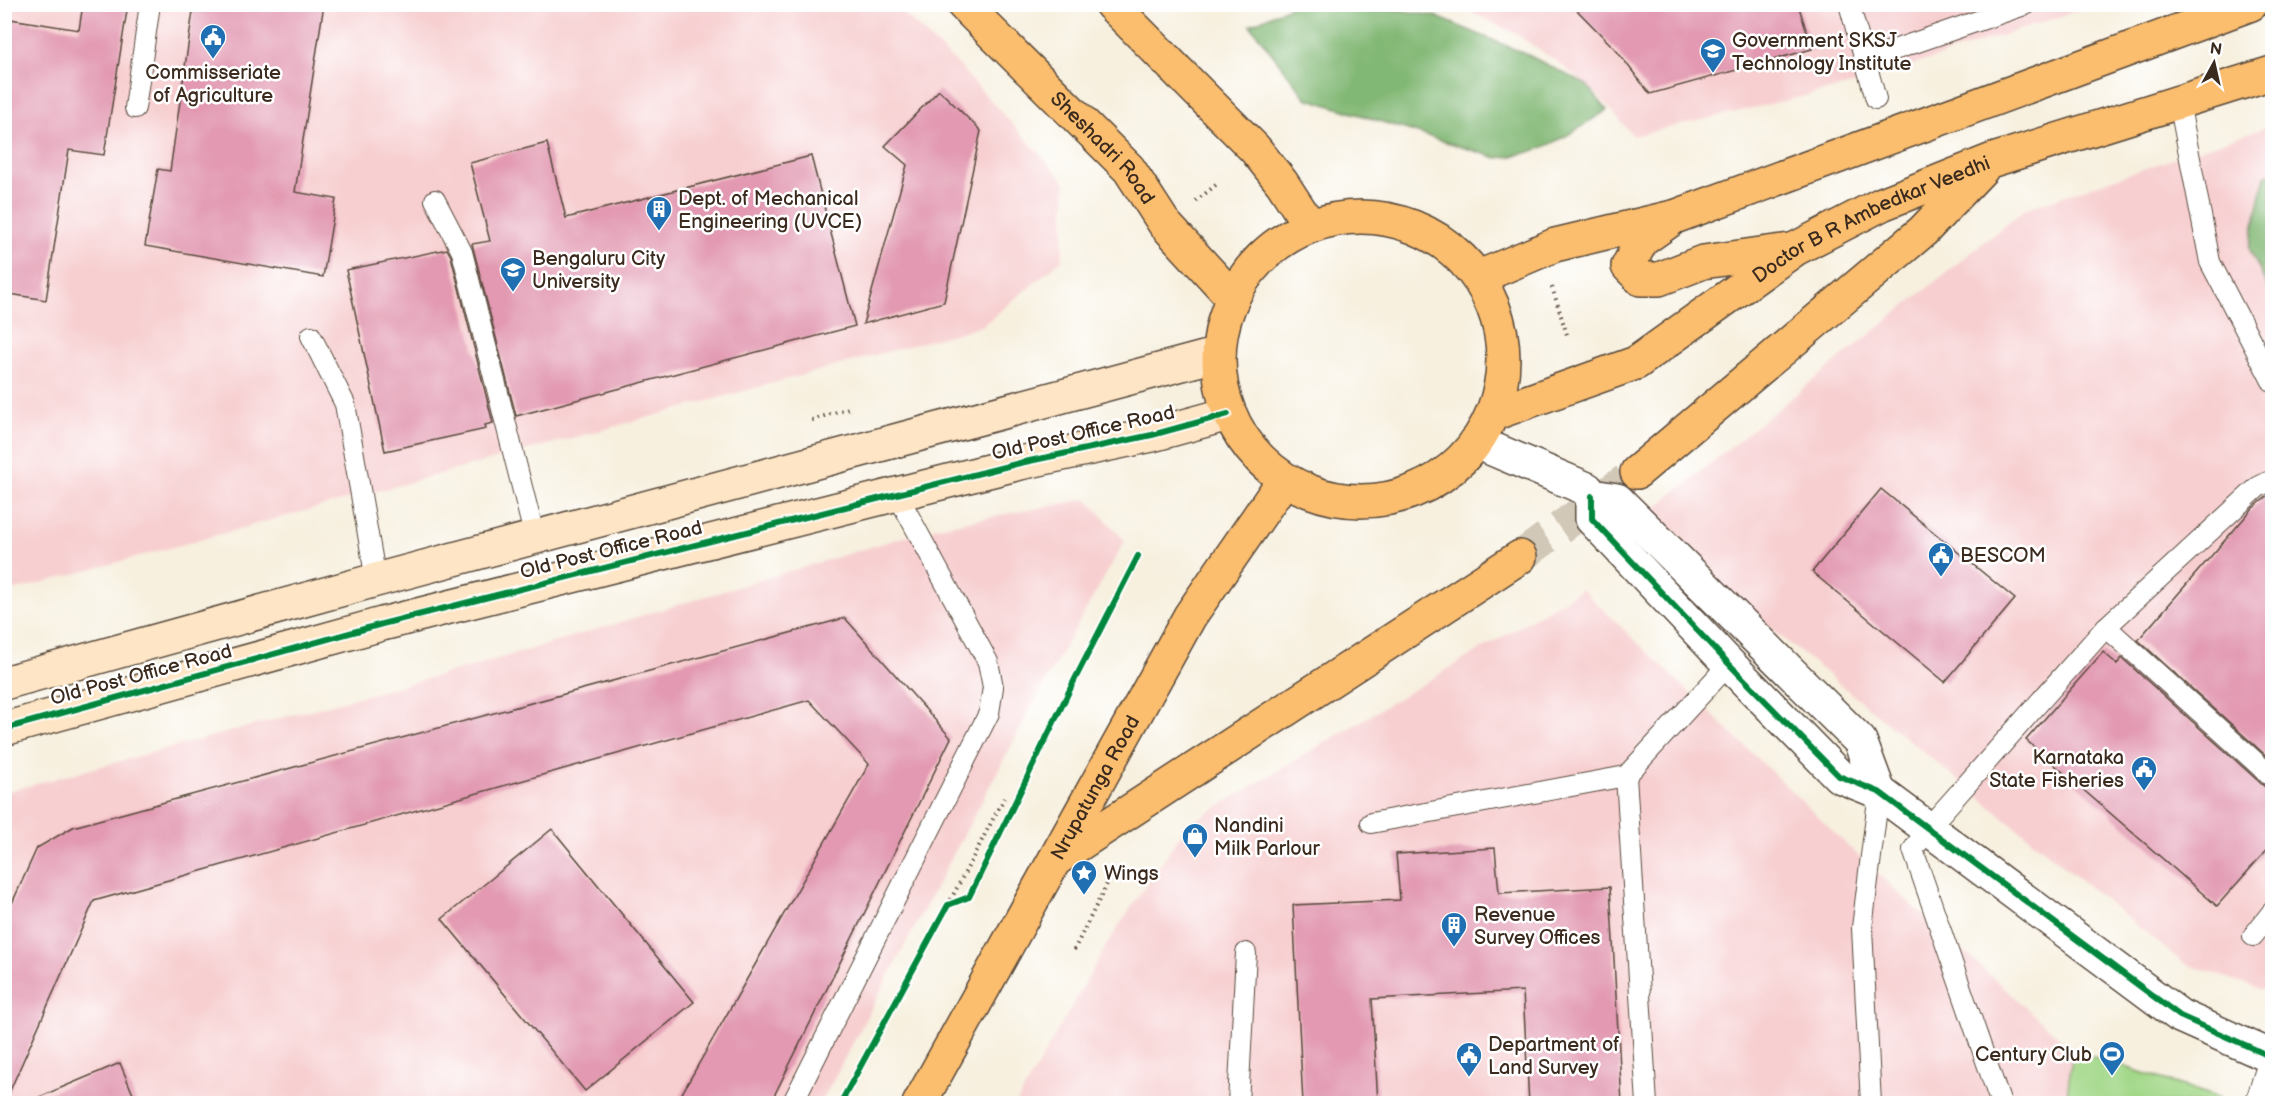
<svg xmlns="http://www.w3.org/2000/svg" width="2277" height="1108" font-family="'Balsamiq Sans',sans-serif">
	<style>
		.built { fill: #f7cfd0 }
		.green { fill: #a3d889; stroke: #6f8154; stroke-width: 1.5 }
		.forest { fill: #82b875; stroke: #5e714a; stroke-width: 1.5 }
		.building { fill: #e299b1 }
		.lines { fill: none; stroke-linecap: round; stroke-linejoin: round }
		.primary-tunnel { stroke: #d1c8b8; stroke-width: 33; stroke-dasharray: 33 16; stroke-linecap: butt }
		.lane-casing { stroke: #57483b; stroke-width: 22 }
		.street-casing { stroke: #57483b; stroke-width: 36 }
		.secondary-casing { stroke: #57483b; stroke-width: 36 }
		.primary-casing { stroke: #57483b; stroke-width: 36 }
		.path { stroke: #57483b; stroke-width: 4; stroke-dasharray: 1.5 4.5; stroke-linecap: butt }
		.lane { stroke: #fff; stroke-width: 20 }
		.street { stroke: #fff; stroke-width: 33 }
		.secondary { stroke: #fde5c5; stroke-width: 33 }
		.primary { stroke: #fbbd6e; stroke-width: 33 }
		.cycleway-casing { stroke: #fff; stroke-width: 10 }
		.cycleway { stroke: #00873e; stroke-width: 6 }
		.labels { text-anchor: middle; stroke-width: 5; stroke-linejoin: round; paint-order: stroke }
		.poi-label { font-size: 20px; fill: #3b2a1e; stroke: #fff; text-anchor: start }
		.street-label { font-size: 20px; fill: #3b2a1e; stroke: #fff }
	</style>
	<rect width="100%" height="100%" fill="#fff"/>
	<filter id="ink" filterUnits="userSpaceOnUse"><feTurbulence type="fractalNoise" baseFrequency=".0167" numOctaves="2"/><feDisplacementMap in="SourceGraphic" scale="12" xChannelSelector="R" yChannelSelector="G"/><feConvolveMatrix kernelMatrix="1 2 1 2 8 2 1 2 1" color-interpolation-filters="sRGB"/></filter>
	<filter id="wash" filterUnits="userSpaceOnUse"><feTurbulence type="fractalNoise" baseFrequency=".008" numOctaves="4" result="noise"/><feDisplacementMap in="SourceGraphic" scale="24" xChannelSelector="R" yChannelSelector="G"/><feGaussianBlur stdDeviation="1.35" result="paint"/><feColorMatrix in="noise" values="0 0 0 0 0 0 0 0 0 0 0 0 0 0 0 0 0 1.4 0 .05"/><feComposite in="paint" operator="in"/></filter>
	<g filter="url(#wash)">
		<rect width="100%" height="100%" fill="#f7f0df"/>
		<!-- built -->
		<g class="built">
			<polygon points="4,5 895,5 961,68 1066,183 1062,260 982,326 5,593"/>
			<polygon points="1450,5 2094,5 1856,84 1633,136 1599,96 1559,63 1516,34 1469,11"/>
			<polygon points="2272,125 2272,993 2183,963 1639,521 2025,209"/>
			<polygon points="1087,499 1125,541 1050,673 821,1103 5,1104 5,792 474,666 937,527"/>
			<polygon points="1582,589 1866,863 2073,1050 2066,1103 1016,1104 1110,939 1187,825"/>
		</g>
		<!-- green -->
		<polygon class="green" points="2073,1050 2235,1103 2066,1103"/>
		<!-- forest -->
		<g class="forest">
			<path d="M1306,4L1370,5L1435,16L1526,54L1587,85L1607,110C1569,135 1544,154 1497,158L1306,98L1250,25L1289,7Z"/>
			<polygon points="2272,173 2272,297 2249,248 2265,176"/>
		</g>
		<g id="blocks">
			<!-- building -->
			<g class="building">
				<polygon points="83,4 128,4 104,155 69,150 46,300 4,293 4,18 79,30"/>
				<polygon points="194,4 324,4 295,192 336,199 323,277 145,246 158,169 170,171"/>
				<polygon points="1571,4 1798,4 1812,49 1650,94 1616,50"/>
				<polygon points="939,90 981,131 944,302 863,324 907,165 885,146"/>
				<polygon points="547,143 566,218 811,156 855,326 516,416 472,244 490,241 470,163"/>
				<polygon points="447,249 451,256 493,423 485,425 486,429 385,451 346,270"/>
				<polygon points="1881,489 2015,599 1945,682 1812,572"/>
				<polygon points="2269,495 2272,495 2272,761 2138,640 2253,508"/>
				<polygon points="845,618 951,738 770,1104 676,1104 869,764 809,700 94,901 4,1104 4,921 37,848 73,827"/>
				<polygon points="2103,652 2117,664 2122,658 2264,786 2272,789 2272,844 2217,906 2026,740"/>
				<polygon points="552,829 694,1002 585,1091 442,919"/>
				<polygon points="1495,848 1499,893 1610,887 1622,1104 1529,1104 1523,991 1372,999 1378,1104 1303,1104 1293,905 1400,900 1396,854"/>
				<polygon points="120,1063 137,1104 25,1104 25,1103"/>
			</g>
		</g>
	</g>
	<g filter="url(#ink)">
		<use href="#blocks" fill-opacity="0" stroke="#57483b" stroke-width="1.5"/>
		<g class="lines">
			<!-- primary-tunnel -->
			<polyline class="primary-tunnel" points="1520,557 1637,472"/>
			<!-- lane casing -->
			<g class="lane-casing">
				<g id="lane">
					<polyline points="1849,4 1876,99"/>
					<polyline points="1865,60 2027,4"/>
					<polyline points="2179,102 2210,262 2272,381"/>
					<polyline points="135,108 150,4"/>
					<polyline points="435,200 462,252 535,538"/>
					<polyline points="311,336 345,404 376,580"/>
					<polyline points="2106,627 2258,487 2268,482 2272,483"/>
					<polyline points="1626,776 1647,1104"/>
					<polyline points="1371,823 1626,776 1729,664"/>
					<polyline points="2253,936 2272,912"/>
					<polyline points="792,1104 989,713 993,687 988,662 897,494"/>
					<polyline points="1238,1104 1246,953"/>
					<polyline points="1871,1104 1862,928 1879,792"/>
					<polyline points="2001,1104 1913,850 1928,828 2106,627 2272,777"/>
					<polyline points="2255,1104 2270,1056"/>
				</g>
			</g>
			<!-- street casing -->
			<g class="street-casing">
				<g id="street">
					<polyline points="1476,442 1587,489 1592,496 1617,500 1860,741 1879,792"/>
					<polyline points="1592,496 1592,519 1729,664 1839,776 1879,792 2180,1016 2272,1057"/>
				</g>
			</g>
			<!-- secondary casing -->
			<g class="secondary-casing">
				<g id="secondary">
					<polyline points="4,683 376,580 1219,354"/>
					<polyline points="4,729 382,624 1020,463 1152,435 1228,414"/>
				</g>
			</g>
			<!-- primary casing -->
			<g class="primary-casing">
				<g id="primary">
					<path id="s1" d="M963,4L1129,169L1164,223L1233,298"/>
					<polyline points="1111,4 1255,149 1282,183 1310,226"/>
					<circle cx="1361" cy="359" r="142"/>
					<polyline points="1669,221 1642,240 1628,266 1641,279 1659,279 1703,262 1790,250"/>
					<polyline points="1479,277 1555,245 1677,216 2251,4"/>
					<path id="s2" d="M1493,414L1636,363L1795,249L1882,204L1990,161L2272,73"/>
					<polyline points="1637,472 1923,231 1982,169"/>
					<polyline points="1058,858 1520,557"/>
					<path id="s3" d="M919,1104L1190,616L1284,480"/>
				</g>
			</g>
			<!-- path -->
			<g class="path">
				<polyline points="1196,201 1217,184"/>
				<polyline points="1552,287 1568,338"/>
				<polyline points="812,420 849,408 850,411"/>
				<polyline points="948,905 1004,798"/>
				<polyline points="1074,950 1114,870"/>
			</g>
			<!-- lane -->
			<use href="#lane" class="lane"/>
			<!-- street -->
			<use href="#street" class="street"/>
			<!-- secondary -->
			<use href="#secondary" class="secondary"/>
			<!-- primary -->
			<use href="#primary" class="primary"/>
			<!-- cycleway casing -->
			<g class="cycleway-casing">
				<g id="cycleway">
					<polyline points="1592,496 1592,519 1729,664 1839,776 1879,792 2180,1016 2272,1057"/>
					<polyline points="4,729 382,624 1020,463 1152,435 1228,414"/>
					<polyline points="840,1104 948,905 969,897 1075,679 1138,556"/>
				</g>
			</g>
			<!-- cycleway -->
			<use href="#cycleway" class="cycleway"/>
		</g>
	</g>
	<!-- icons -->
	<defs>
		<g id="civic-pin" transform="scale(1.35)"><path d="M0 17L-7.5 6A9.5 9.5 0 1 1 7.5 6Z" fill="#1f6fb2" stroke="#fff"/><path d="M-.6-6.5H3V-4.5H.6V-3L4-1V1h2V6H-6V1h2V-1L-.6-3ZM-1.2 2.5V6h2.4V2.5Z" fill="#fff"/></g>
		<g id="university-pin" transform="scale(1.35)"><path d="M0 17L-7.5 6A9.5 9.5 0 1 1 7.5 6Z" fill="#1f6fb2" stroke="#fff"/><path d="M0-5L7-2L0 1L-7-2ZM-4 1L0 2.5L4 1V4Q0 6-4 4Z" fill="#fff"/></g>
		<g id="building-pin" transform="scale(1.35)"><path d="M0 17L-7.5 6A9.5 9.5 0 1 1 7.5 6Z" fill="#1f6fb2" stroke="#fff"/><path d="M-4-6H4V6H1V3H-1V6H-4ZM-2.5-4.3h1.7v1.8h-1.7ZM.8-4.3h1.7v1.8H.8ZM-2.5-1h1.7V.8h-1.7ZM.8-1h1.7V.8H.8Z" fill="#fff"/></g>
		<g id="shop-pin" transform="scale(1.35)"><path d="M0 17L-7.5 6A9.5 9.5 0 1 1 7.5 6Z" fill="#1f6fb2" stroke="#fff"/><path d="M-5-2.5h2.3a2.7 3.5 0 0 1 5.4 0H5L5.5 6h-11ZM-1.5-2.5h3a1.5 2.3 0 0 0-3 0Z" fill="#fff"/></g>
		<g id="sight-pin" transform="scale(1.35)"><path d="M0 17L-7.5 6A9.5 9.5 0 1 1 7.5 6Z" fill="#1f6fb2" stroke="#fff"/><path d="M0-6L1.8-2.2L6-1.7L2.9 1.2L3.7 5.4L0 3.3L-3.7 5.4L-2.9 1.2L-6-1.7L-1.8-2.2Z" fill="#fff"/></g>
		<g id="stadium-pin" transform="scale(1.35)"><path d="M0 17L-7.5 6A9.5 9.5 0 1 1 7.5 6Z" fill="#1f6fb2" stroke="#fff"/><path d="M0-5a6.5 5 0 1 0 0 10a6.5 5 0 1 0 0-10ZM-3.5-1.8h7v3.6h-7Z" fill="#fff"/></g>
	</defs>
	<g fill-rule="evenodd">
		<use href="#civic-pin" x="213" y="37"/>
		<use href="#university-pin" x="1713" y="51"/>
		<use href="#building-pin" x="659" y="209"/>
		<use href="#university-pin" x="513" y="270"/>
		<use href="#civic-pin" x="1941" y="555"/>
		<use href="#civic-pin" x="2144" y="769"/>
		<use href="#shop-pin" x="1195" y="836"/>
		<use href="#sight-pin" x="1084" y="873"/>
		<use href="#building-pin" x="1454" y="925"/>
		<use href="#stadium-pin" x="2112" y="1054"/>
		<use href="#civic-pin" x="1469" y="1055"/>
	</g>
	<g class="labels">
		<!-- poi labels -->
		<g class="poi-label">
			<text x="1732" y="47">Government SKSJ<tspan x="1732" dy="23">Technology Institute</tspan></text>
			<text x="213" y="79" text-anchor="middle">Commisseriate<tspan x="213" dy="23">of Agriculture</tspan></text>
			<text x="678" y="205">Dept. of Mechanical<tspan x="678" dy="23">Engineering (UVCE)</tspan></text>
			<text x="532" y="265">Bengaluru City<tspan x="532" dy="23">University</tspan></text>
			<text x="1960" y="562">BESCOM</text>
			<text x="2124" y="764" text-anchor="end">Karnataka<tspan x="2124" dy="23">State Fisheries</tspan></text>
			<text x="1214" y="832">Nandini<tspan x="1214" dy="23">Milk Parlour</tspan></text>
			<text x="1104" y="880">Wings</text>
			<text x="1474" y="921">Revenue<tspan x="1474" dy="23">Survey Offices</tspan></text>
			<text x="1488" y="1051">Department of<tspan x="1488" dy="23">Land Survey</tspan></text>
			<text x="2092" y="1061" text-anchor="end">Century Club</text>
		</g>
		<!-- street labels -->
		<g class="street-label">
			<text dy="7" stroke="none"><textPath href="#s1" startOffset="201">Sheshadri Road</textPath></text>
			<text dy="7" stroke="none"><textPath href="#s2" startOffset="429">Doctor B R Ambedkar Veedhi</textPath></text>
			<text transform="translate(1083 432) rotate(-13)" y="7">Old Post Office Road</text>
			<text transform="translate(611 549) rotate(-14)" y="7">Old Post Office Road</text>
			<text transform="translate(141 674) rotate(-15)" y="7">Old Post Office Road</text>
			<text dy="7" stroke="none"><textPath href="#s3" startOffset="362">Nrupatunga Road</textPath></text>
		</g>
	</g>
	<!-- margin -->
	<rect width="2277" height="1108" fill="none" stroke="#fff" stroke-width="24"/>
	<!-- north arrow -->
	<g transform="translate(2214 63) rotate(8)" stroke="#ffffff" stroke-width="4.5" paint-order="stroke">
	<path d="M0-4.5L10 22L0 15L-10 22Z" fill="#3b2a1e"/>
	<text y="-9" font-size="16" font-weight="bold" text-anchor="middle" fill="#3b2a1e">N</text>
	</g>
</svg>
